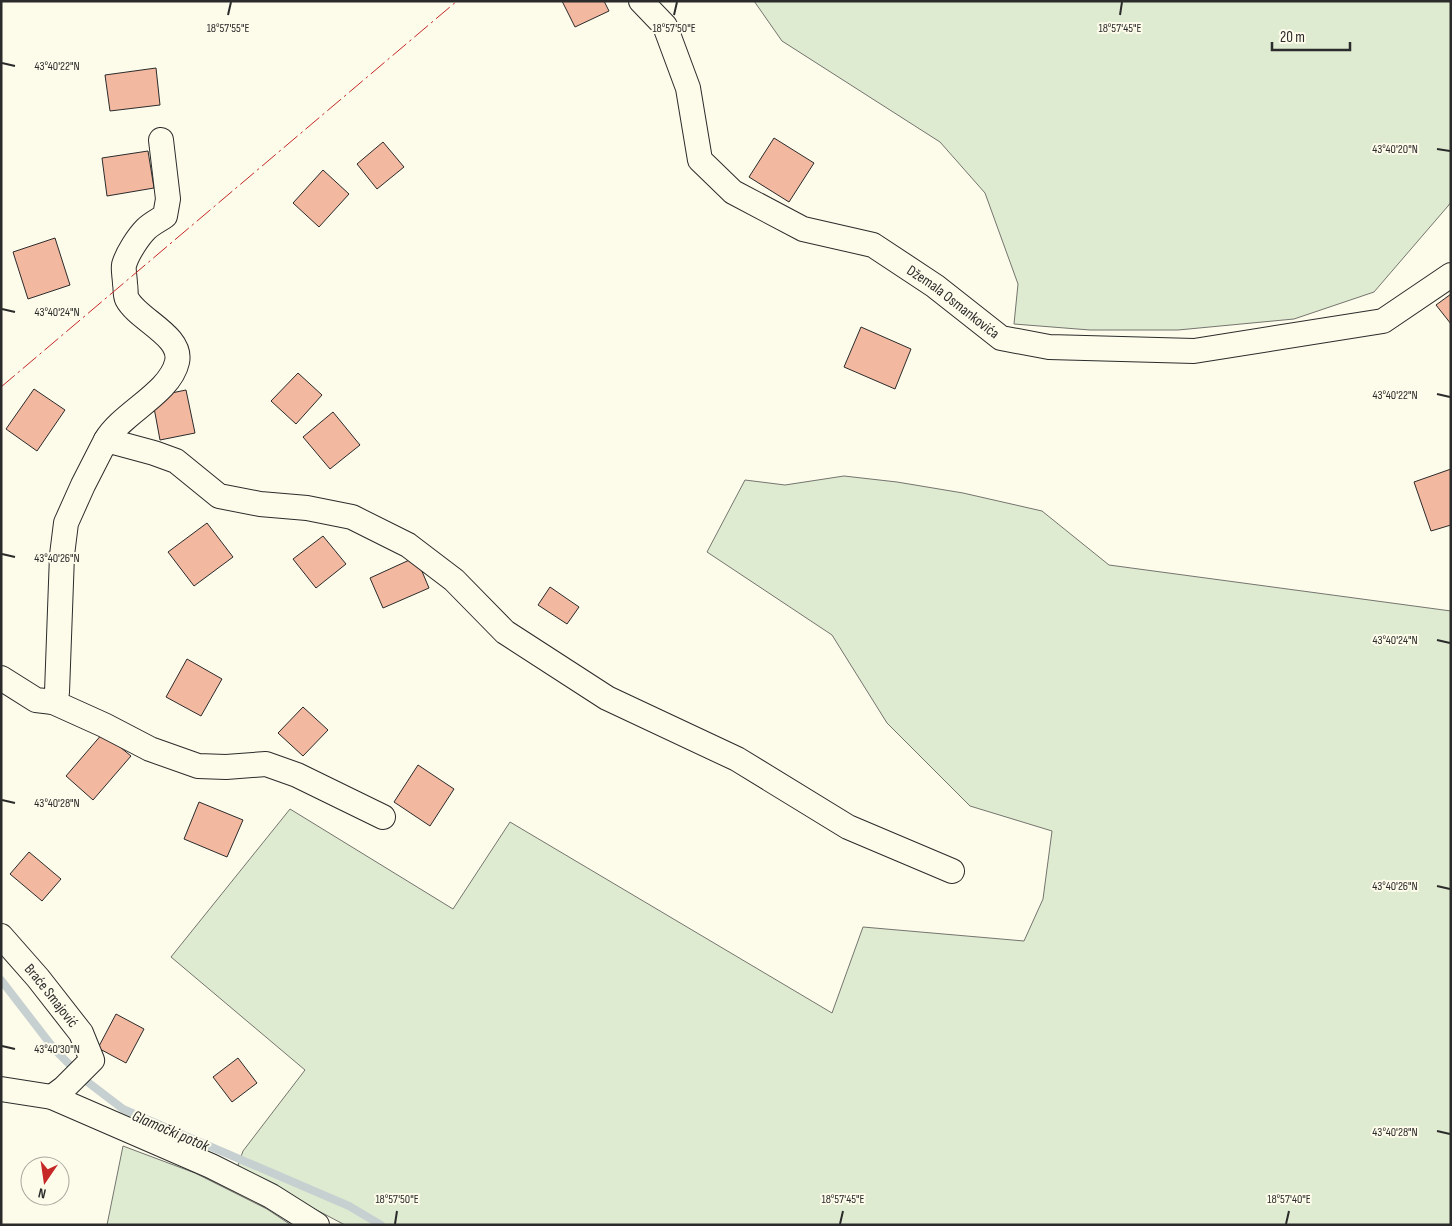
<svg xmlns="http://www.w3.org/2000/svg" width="1452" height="1226" font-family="'Sofia Sans Condensed',sans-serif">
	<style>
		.green { fill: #deebd1; stroke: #74746e }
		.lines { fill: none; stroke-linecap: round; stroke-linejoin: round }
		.stream { stroke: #c7d0d0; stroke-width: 8 }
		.building { fill: #f2b8a0; stroke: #2b2b2b }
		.minor-casing { stroke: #2b2b2b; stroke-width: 26 }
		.minor { stroke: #fdfbea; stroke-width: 24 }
		.power { stroke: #c62828; stroke-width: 1; stroke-dasharray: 18 4 2.5 4; stroke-linecap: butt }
		.ticks { fill: none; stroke: #2b2b2b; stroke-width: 2 }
		.labels { text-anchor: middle; stroke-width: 4; stroke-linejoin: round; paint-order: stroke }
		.street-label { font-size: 15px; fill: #2b2b2b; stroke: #fdfbea }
		.water-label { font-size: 16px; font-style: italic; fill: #2b2b2b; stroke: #fdfbea }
		.ticks-label { font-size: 12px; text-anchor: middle; fill: #2b2b2b; stroke: #fdfbea; stroke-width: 4; stroke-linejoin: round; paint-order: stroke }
	</style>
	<rect width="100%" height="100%" fill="#fdfbea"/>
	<!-- green -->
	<g class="green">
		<polygon points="754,1 1451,1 1451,202 1448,206 1374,292 1294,319 1178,330 1090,330 1014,324 1018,284 985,193 940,142 782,41"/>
		<polygon points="844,476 897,482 963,493 1042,511 1109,565 1451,611 1451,1225 345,1225 237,1168 243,1151 305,1070 171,957 290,809 453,909 510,822 832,1013 863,927 1024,941 1043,899 1052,831 970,806 887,723 832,635 707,552 745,480 785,485"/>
		<polygon points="123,1146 195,1173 267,1209 291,1225 107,1225"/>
	</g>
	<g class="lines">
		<!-- stream -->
		<polyline class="stream" points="1,980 55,1050 85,1080 123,1109 349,1206 381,1225"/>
	</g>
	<!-- building -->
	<g class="building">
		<polygon points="562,1 604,1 609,11 575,27"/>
		<polygon points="156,68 160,105 110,111 105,75"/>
		<polygon points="774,138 814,163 789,202 749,177"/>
		<polygon points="383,142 404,167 377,189 357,164"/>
		<polygon points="148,151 154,188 107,196 102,158"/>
		<polygon points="323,170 349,194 319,227 293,203"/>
		<polygon points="55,238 70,285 28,299 13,252"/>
		<polygon points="1451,294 1451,324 1436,305"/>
		<polygon points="861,327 911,349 895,389 844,367"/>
		<polygon points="298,373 322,395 296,424 271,401"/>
		<polygon points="34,389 65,410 37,451 6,429"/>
		<polygon points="186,390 195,433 160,440 152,397"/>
		<polygon points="333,412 360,445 330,469 303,437"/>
		<polygon points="1451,469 1451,525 1431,531 1414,482"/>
		<polygon points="207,523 233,557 194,586 168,552"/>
		<polygon points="323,536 346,564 316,588 293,559"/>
		<polygon points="416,557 429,588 383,608 370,578"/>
		<polygon points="550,587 579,607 567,624 538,605"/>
		<polygon points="187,659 222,679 201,716 166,697"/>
		<polygon points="303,707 328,730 303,756 278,733"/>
		<polygon points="103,733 131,756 93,800 66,776"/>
		<polygon points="418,765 454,789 430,826 394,802"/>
		<polygon points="199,802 243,820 227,857 184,839"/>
		<polygon points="29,852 61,879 42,901 10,874"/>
		<polygon points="116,1014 144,1029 126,1063 98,1048"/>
		<polygon points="238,1058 257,1083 232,1102 213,1077"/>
	</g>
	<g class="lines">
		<!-- minor casing -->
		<g class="minor-casing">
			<g id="minor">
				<path id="s1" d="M641,1L665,26L688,88L700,160L733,192L803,229L873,245L935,286L1001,338L1049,347L1194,351L1383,321L1451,275"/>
				<path d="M106,440C122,413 170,393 177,362C183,336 138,320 127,299C125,295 126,288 125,284C125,278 123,270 124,265C127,254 138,237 146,229C151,224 159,220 165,216L168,199L161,140"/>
				<polyline points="1,678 36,700 53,702 57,692 62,555 66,523 83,485 106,440 154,453 176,461 219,496 260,504 307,508 352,517 408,545 454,580 505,632 607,698 737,759 848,827 952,871"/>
				<polyline points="53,702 104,725 150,749 198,766 226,767 266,764 297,775 383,817"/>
				<path id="s2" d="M1,936L38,978L81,1033L92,1060L64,1088L52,1097"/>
				<polyline points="1,1089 52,1097 211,1166 271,1196 317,1225"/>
			</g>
		</g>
		<!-- minor -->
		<use href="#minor" class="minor"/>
		<!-- power -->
		<polyline class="power" points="1,387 457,1"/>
	</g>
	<!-- ticks -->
	<path class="ticks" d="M228,15L231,2M674,15L677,2M1120,15L1122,2M2,63L15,66M1437,149L1450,151M2,309L15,312M1437,394L1450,397M2,554L15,557M1437,640L1450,643M2,800L15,803M1437,886L1450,889M2,1046L15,1049M1437,1131L1450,1134M395,1224L397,1211M840,1224L843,1211M1286,1224L1289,1211"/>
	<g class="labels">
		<!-- street labels -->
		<g class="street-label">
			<text dy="5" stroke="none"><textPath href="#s1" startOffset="469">Džemala Osmankovića</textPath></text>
			<text dy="5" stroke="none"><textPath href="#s2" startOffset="78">Braće Smajović</textPath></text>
		</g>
		<!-- water labels -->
		<g class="water-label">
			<text transform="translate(171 1130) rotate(23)" y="6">Glamočki potok</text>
		</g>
	</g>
	<g class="ticks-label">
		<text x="228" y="32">18°57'55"E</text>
		<text x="674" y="32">18°57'50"E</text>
		<text x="1120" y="32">18°57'45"E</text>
		<text x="57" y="70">43°40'22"N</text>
		<text x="1395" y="153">43°40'20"N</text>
		<text x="57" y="316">43°40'24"N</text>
		<text x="1395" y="399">43°40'22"N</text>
		<text x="57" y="562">43°40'26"N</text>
		<text x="1395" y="644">43°40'24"N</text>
		<text x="57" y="807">43°40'28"N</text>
		<text x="1395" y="890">43°40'26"N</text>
		<text x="57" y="1053">43°40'30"N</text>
		<text x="1395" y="1136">43°40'28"N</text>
		<text x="397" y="1203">18°57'50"E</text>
		<text x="843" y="1203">18°57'45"E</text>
		<text x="1289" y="1203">18°57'40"E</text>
	</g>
	<!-- border -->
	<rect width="1452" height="1226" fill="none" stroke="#2b2b2b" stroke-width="5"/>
	<!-- north arrow -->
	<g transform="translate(45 1181) rotate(193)"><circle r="24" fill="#fdfbea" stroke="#a9a89e"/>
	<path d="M0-4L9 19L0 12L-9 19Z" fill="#c62828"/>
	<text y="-8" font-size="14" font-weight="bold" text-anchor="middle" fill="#2b2b2b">N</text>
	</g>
	<!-- scale -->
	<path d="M1272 42v8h78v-8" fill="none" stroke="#2b2b2b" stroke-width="2.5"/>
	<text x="1280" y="42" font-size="15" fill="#2b2b2b" stroke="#fdfbea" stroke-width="4" paint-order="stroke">20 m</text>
</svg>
